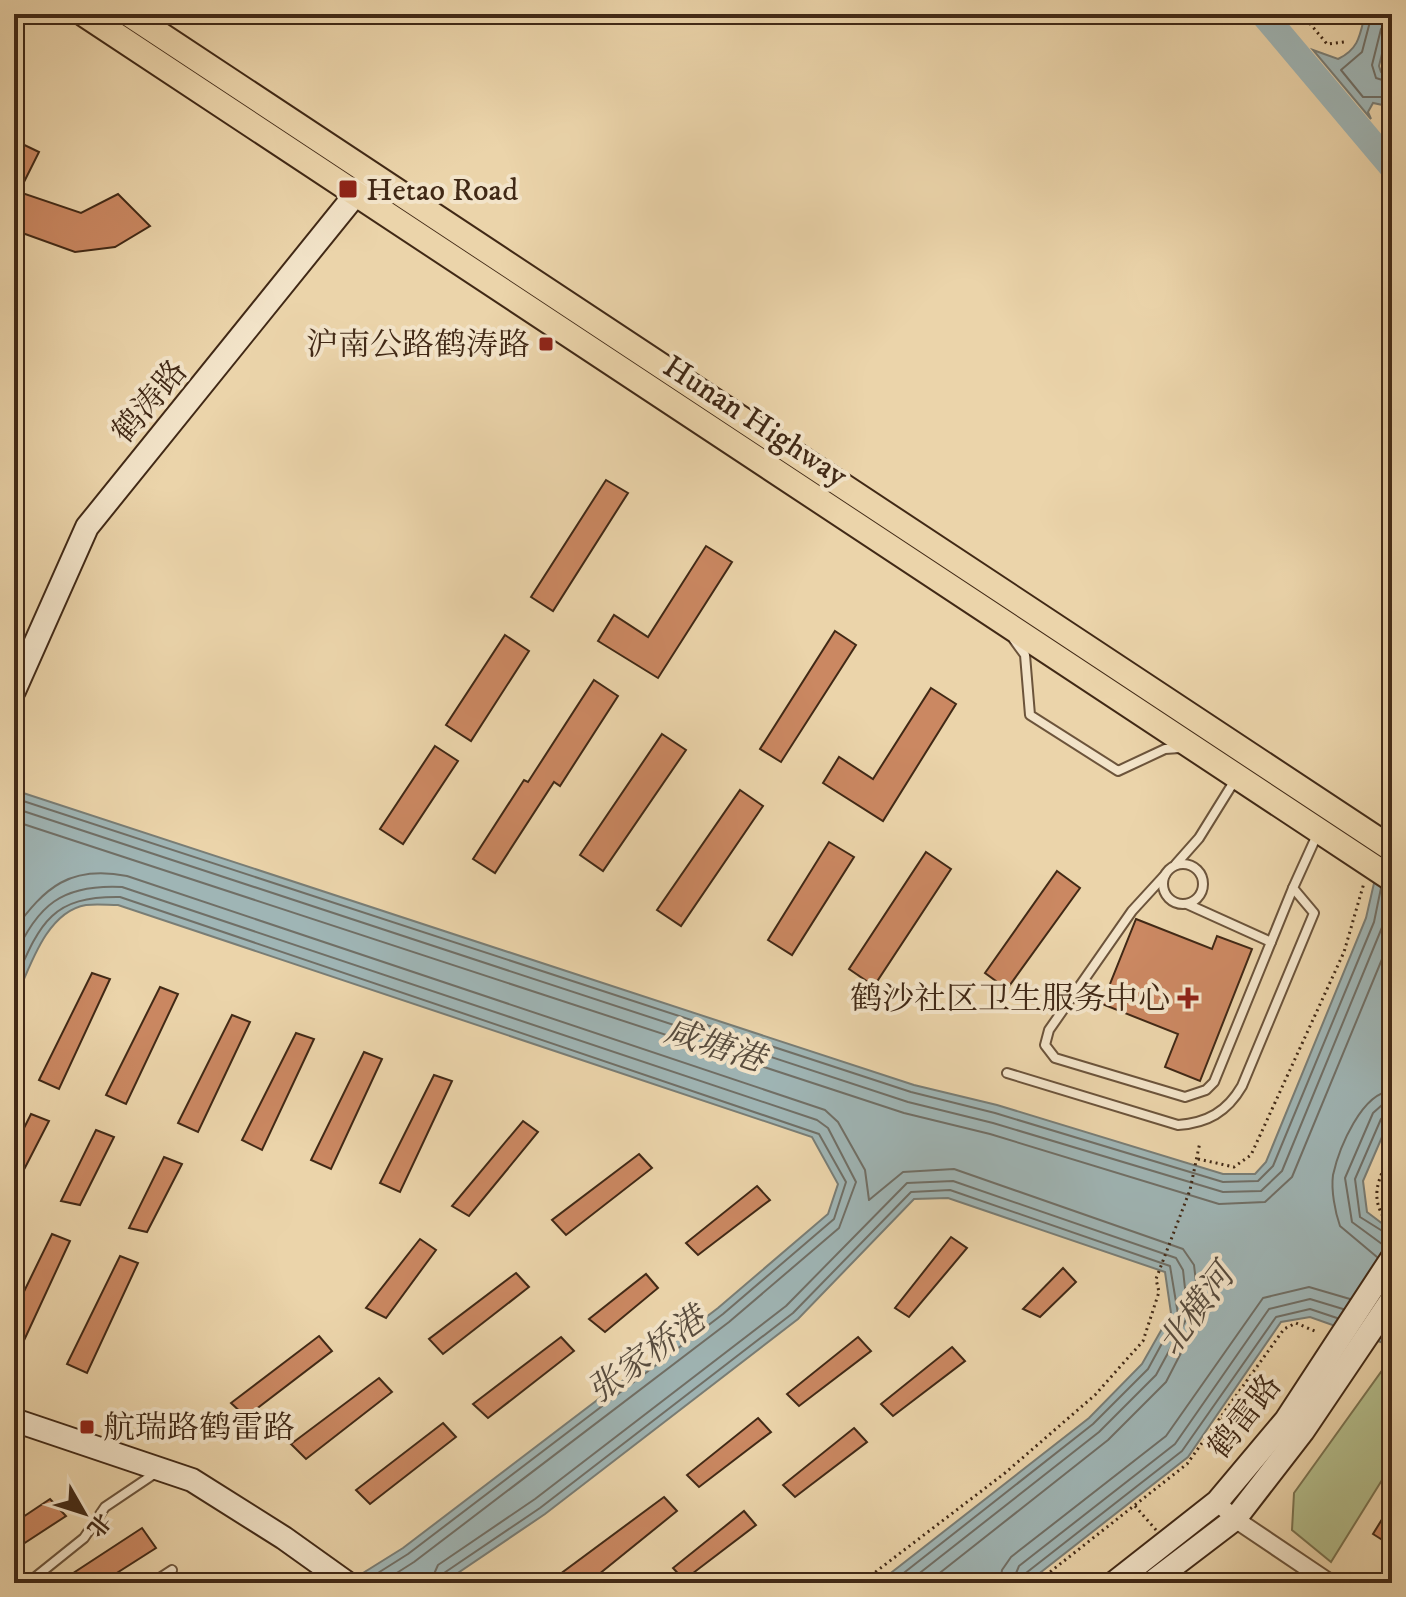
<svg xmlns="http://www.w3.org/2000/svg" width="1406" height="1597" font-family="'IM FELL DW Pica','Noto Serif SC',serif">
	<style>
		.green { fill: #b3bd8b; stroke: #7a7350; stroke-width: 2 }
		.water { fill: #9fb5b5; stroke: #797d75; stroke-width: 2 }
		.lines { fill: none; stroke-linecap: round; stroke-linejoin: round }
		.shore { stroke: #706f66; stroke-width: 2 }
		.river { stroke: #9fb5b5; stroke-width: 26 }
		.building { fill: #cb8862; stroke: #412916; stroke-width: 2 }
		.lane-casing { stroke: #6c543b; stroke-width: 12 }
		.street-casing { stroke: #6c543b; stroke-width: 20 }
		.secondary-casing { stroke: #412916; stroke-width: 26 }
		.primary-casing { stroke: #412916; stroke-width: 28 }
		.path { stroke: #412916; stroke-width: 3; stroke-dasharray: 2 4; stroke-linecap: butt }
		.lane { stroke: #f2e3c8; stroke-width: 8 }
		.street { stroke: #f2e3c8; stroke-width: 16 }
		.secondary { stroke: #f2e3c8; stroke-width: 22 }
		.primary { stroke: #ebd4aa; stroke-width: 24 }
		.poi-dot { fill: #8f2418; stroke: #f2e3c8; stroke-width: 3 }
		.labels { text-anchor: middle; stroke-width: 8; stroke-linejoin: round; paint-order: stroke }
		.poi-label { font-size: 32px; fill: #412916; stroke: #f2e3c8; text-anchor: start }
		.street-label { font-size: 32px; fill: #412916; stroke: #f2e3c8 }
		.water-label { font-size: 34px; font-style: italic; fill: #584c3e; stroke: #f2e3c8 }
	</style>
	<rect width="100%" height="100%" fill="#ebd4aa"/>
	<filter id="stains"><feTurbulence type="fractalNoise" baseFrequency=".0025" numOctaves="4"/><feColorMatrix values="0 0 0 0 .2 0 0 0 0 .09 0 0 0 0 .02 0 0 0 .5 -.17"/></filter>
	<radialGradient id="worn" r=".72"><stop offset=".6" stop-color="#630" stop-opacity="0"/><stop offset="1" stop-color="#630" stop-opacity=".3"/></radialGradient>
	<!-- green -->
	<polygon class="green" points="1386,1365 1392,1367 1392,1464 1331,1562 1292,1530 1294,1493"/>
	<!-- water -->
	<g class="water">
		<path d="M1365,14H1392L1379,66L1381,72L1392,76V107L1373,103L1368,112L1371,119L1313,50L1338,59C1359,49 1360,35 1365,14Z"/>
		<path d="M14,790L914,1085L997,1105L1223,1174H1255L1266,1162L1366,918L1392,805V1114L1363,1181L1367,1212L1392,1231V1346L1310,1317L1281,1322L1188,1457L1027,1583H878L1089,1418L1142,1364L1171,1313L1165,1272L948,1198L914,1199L798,1319L545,1514L443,1583H347L403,1548L718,1308L828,1214L838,1184L812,1137L118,905C108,905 97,904 86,905C45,912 29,970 14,1003Z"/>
	</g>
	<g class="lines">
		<!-- shore -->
		<g class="shore">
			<polyline points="1372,14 1362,52 1341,70 1363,97 1386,97"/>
			<polyline points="1392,23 1381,29 1372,65 1376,78 1392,83"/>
			<polyline points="14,798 911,1092 995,1113 1223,1182 1258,1181 1273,1166 1374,922 1381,888"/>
			<polyline points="14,808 908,1102 993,1123 1223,1192 1261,1191 1282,1171 1383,925 1390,893"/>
			<polyline points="14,821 904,1113 990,1134 1219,1204 1265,1202 1292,1177 1392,935"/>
			<path d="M14,930C45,887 70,865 127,876L825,1110L838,1122L865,1170L869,1200L903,1172L954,1169L1183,1249L1194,1265L1200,1316L1166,1382L1108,1440L927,1583"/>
			<path d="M14,958C37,905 62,884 122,887L817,1120L828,1128L856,1182L839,1228L729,1322L414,1562L381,1583"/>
			<path d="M14,983C40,924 50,896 120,897L819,1134L846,1182L834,1219L723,1314L408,1554L362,1583"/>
			<polyline points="1392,1113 1381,1119 1355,1179 1360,1217 1392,1237"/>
			<polyline points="1386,1247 1352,1222 1345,1178 1373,1113 1382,1105 1392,1103"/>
			<path d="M1377,1257L1340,1226C1335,1212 1331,1190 1333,1175C1339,1148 1362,1092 1392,1091"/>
			<polyline points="430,1583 438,1565 535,1499 786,1306 907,1183 953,1181 1176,1258 1183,1270 1188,1316 1156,1375 1099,1432 907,1583"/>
			<polyline points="440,1583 444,1573 540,1508 793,1313 911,1192 950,1190 1170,1266 1178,1314 1148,1369 1093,1424 891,1583"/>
			<polyline points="1000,1583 1002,1570 1011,1557 1166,1436 1263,1298 1309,1287 1350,1299"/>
			<polyline points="1012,1583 1019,1566 1175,1444 1269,1309 1310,1299 1343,1309"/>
			<polyline points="1023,1583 1026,1573 1182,1451 1276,1317 1310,1309 1337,1318"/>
		</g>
		<!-- river -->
		<polyline class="river" points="1263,14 1392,167"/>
	</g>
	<!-- building -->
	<g class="building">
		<polygon points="14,140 39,152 19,192 81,213 118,194 150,226 115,247 75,252 14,230"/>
		<polygon points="606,480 628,493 553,611 531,597"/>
		<polygon points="706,546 732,562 658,678 598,641 614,615 648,637"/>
		<polygon points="835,631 856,645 781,762 760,749"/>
		<polygon points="505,635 529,651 471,741 446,725"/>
		<polygon points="594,680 618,696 560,786 554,782 495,873 473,859 524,780 528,782"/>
		<polygon points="931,688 956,704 883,821 823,783 839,757 873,779"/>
		<polygon points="662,734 686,750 603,871 580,855"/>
		<polygon points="435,746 458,761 403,844 380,829"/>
		<polygon points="740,790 763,806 681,926 657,910"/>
		<polygon points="829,842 854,857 792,955 768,940"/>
		<polygon points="926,852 951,869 874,986 849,969"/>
		<polygon points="1057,871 1080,888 1007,989 985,973"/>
		<polygon points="1136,919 1212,949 1217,936 1252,949 1200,1081 1165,1067 1178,1034 1102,1004"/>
		<polygon points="92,973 110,979 59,1089 39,1080"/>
		<polygon points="160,987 178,994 126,1104 106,1095"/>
		<polygon points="232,1015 250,1022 198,1132 178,1123"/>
		<polygon points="296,1033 314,1039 262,1150 242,1140"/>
		<polygon points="364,1052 382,1059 331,1169 311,1160"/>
		<polygon points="434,1075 452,1081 400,1192 380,1183"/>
		<polygon points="31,1114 49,1121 14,1189 14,1148"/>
		<polygon points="523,1121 538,1132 469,1216 452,1206"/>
		<polygon points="96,1130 114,1137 80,1205 61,1201"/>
		<polygon points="639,1154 652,1168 566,1235 552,1220"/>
		<polygon points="164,1157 182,1164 147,1232 129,1228"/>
		<polygon points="757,1186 770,1200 698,1255 686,1243"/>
		<polygon points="52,1234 70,1241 14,1362 14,1312"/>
		<polygon points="951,1237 967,1248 909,1317 895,1308"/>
		<polygon points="420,1239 436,1250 386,1318 366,1308"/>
		<polygon points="120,1256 138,1263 87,1373 67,1364"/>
		<polygon points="1063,1268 1076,1282 1040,1317 1023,1309"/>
		<polygon points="516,1273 529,1287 443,1354 429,1339"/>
		<polygon points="646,1274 658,1288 605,1332 589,1319"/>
		<polygon points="319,1336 332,1351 246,1417 231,1403"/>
		<polygon points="561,1337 574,1351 488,1418 473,1404"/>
		<polygon points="858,1337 871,1351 799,1406 787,1394"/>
		<polygon points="952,1347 965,1361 893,1416 881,1404"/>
		<polygon points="379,1378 392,1392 306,1459 291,1444"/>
		<polygon points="758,1418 771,1432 699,1487 687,1475"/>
		<polygon points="443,1423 456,1437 370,1504 356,1490"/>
		<polygon points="854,1428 867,1442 795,1497 783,1485"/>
		<polygon points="664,1497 677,1511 588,1583 548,1583"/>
		<polygon points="50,1499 66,1516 14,1550 14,1523"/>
		<polygon points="1392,1503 1392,1546 1373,1534"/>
		<polygon points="744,1511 756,1525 684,1580 673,1568"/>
		<polygon points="142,1528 156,1548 101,1583 58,1583"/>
	</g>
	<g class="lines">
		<!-- lane casing -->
		<g class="lane-casing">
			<g id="lane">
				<polyline points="1392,95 1388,115 1392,122"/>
				<polyline points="1014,640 1025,655 1030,715 1118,771 1165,749 1180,748"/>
				<polyline points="1176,864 1199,838 1235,780"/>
				<circle cx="1183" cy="884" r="20"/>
				<polyline points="1165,875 1132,911 1049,1030 1045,1045 1055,1058 1185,1097 1206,1090 1214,1082 1293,888"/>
				<polyline points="1187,904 1271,942"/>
				<path d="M1007,1073L1178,1125C1207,1123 1227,1112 1242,1086L1314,913L1293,888L1317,835"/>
				<polyline points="28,1583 84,1538 105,1507 157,1472"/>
				<polyline points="152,1583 172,1570"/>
			</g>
		</g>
		<!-- street casing -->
		<g class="street-casing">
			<polyline id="street" points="1217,1502 1235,1519 1330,1583"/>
		</g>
		<!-- secondary casing -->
		<g class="secondary-casing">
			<g id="secondary">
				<polyline points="14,691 87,527 372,174"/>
				<polyline points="14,1420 192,1480 284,1538 347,1583"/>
				<polyline points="1114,1583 1217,1502 1286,1420 1392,1258"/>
				<polyline points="1151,1583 1235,1519 1303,1431 1392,1299"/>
			</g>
		</g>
		<!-- primary casing -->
		<g class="primary-casing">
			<g id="primary">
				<polyline points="84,14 1392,879"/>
				<polyline points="129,14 1392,849"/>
			</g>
		</g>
		<!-- path -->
		<g class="path">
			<polyline points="1302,14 1327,44 1344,42"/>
			<polyline points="1198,1159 1234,1167 1251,1155 1344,952 1364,883"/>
			<path d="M1386,1221C1368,1195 1380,1177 1392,1151"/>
			<polyline points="1222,1417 1252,1435"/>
			<polyline points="1135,1506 1156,1530"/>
			<polyline points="861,1583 1005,1473 1095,1395 1143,1341 1159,1292 1156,1279 1190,1190 1200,1142"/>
			<polyline points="1036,1583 1187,1464 1284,1329 1296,1323 1317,1332"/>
		</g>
		<!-- lane -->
		<use href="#lane" class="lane"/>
		<!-- street -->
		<use href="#street" class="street"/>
		<!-- secondary -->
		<use href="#secondary" class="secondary"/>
		<!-- primary -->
		<use href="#primary" class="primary"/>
	</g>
	<!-- markers -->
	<g class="poi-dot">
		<rect x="338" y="179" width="20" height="20" rx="4"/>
		<rect x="538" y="336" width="16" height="16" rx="4"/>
		<path d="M1184 986h8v8h8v8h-8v8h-8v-8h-8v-8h8z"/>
		<rect x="79" y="1419" width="16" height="16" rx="4"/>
	</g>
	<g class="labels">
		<!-- poi labels -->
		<g class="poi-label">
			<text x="366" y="200">Hetao Road</text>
			<text x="530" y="355" text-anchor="end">沪南公路鹤涛路</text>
			<text x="1170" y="1009" text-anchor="end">鹤沙社区卫生服务中心</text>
			<text x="103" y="1438">航瑞路鹤雷路</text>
		</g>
		<!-- street labels -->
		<g class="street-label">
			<text transform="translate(149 401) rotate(-50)" y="11">鹤涛路</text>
			<text transform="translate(756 420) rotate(33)" y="11">Hunan Highway</text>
			<text transform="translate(1244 1416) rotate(-52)" y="11">鹤雷路</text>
		</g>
		<!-- water labels -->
		<g class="water-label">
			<text transform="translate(715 1044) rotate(18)" y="12">咸塘港</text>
			<text transform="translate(1195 1309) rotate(-53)" y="12">北横河</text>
			<text transform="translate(646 1354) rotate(-36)" y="12">张家桥港</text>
		</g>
	</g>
	<!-- margin -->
	<rect width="1406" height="1597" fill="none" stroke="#ebd4aa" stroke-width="48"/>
	<rect x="16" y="16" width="1374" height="1565" fill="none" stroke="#412916" stroke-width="4"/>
	<rect x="24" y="24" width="1358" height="1549" fill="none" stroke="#412916" stroke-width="2"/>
	<!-- north arrow -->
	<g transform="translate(84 1513) rotate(129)" stroke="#f2e3c8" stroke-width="6" paint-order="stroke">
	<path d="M0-6L14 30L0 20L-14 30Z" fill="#412916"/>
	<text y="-12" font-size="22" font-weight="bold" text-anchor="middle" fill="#412916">北</text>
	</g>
	<rect width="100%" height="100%" filter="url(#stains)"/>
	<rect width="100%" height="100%" fill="url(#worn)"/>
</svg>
